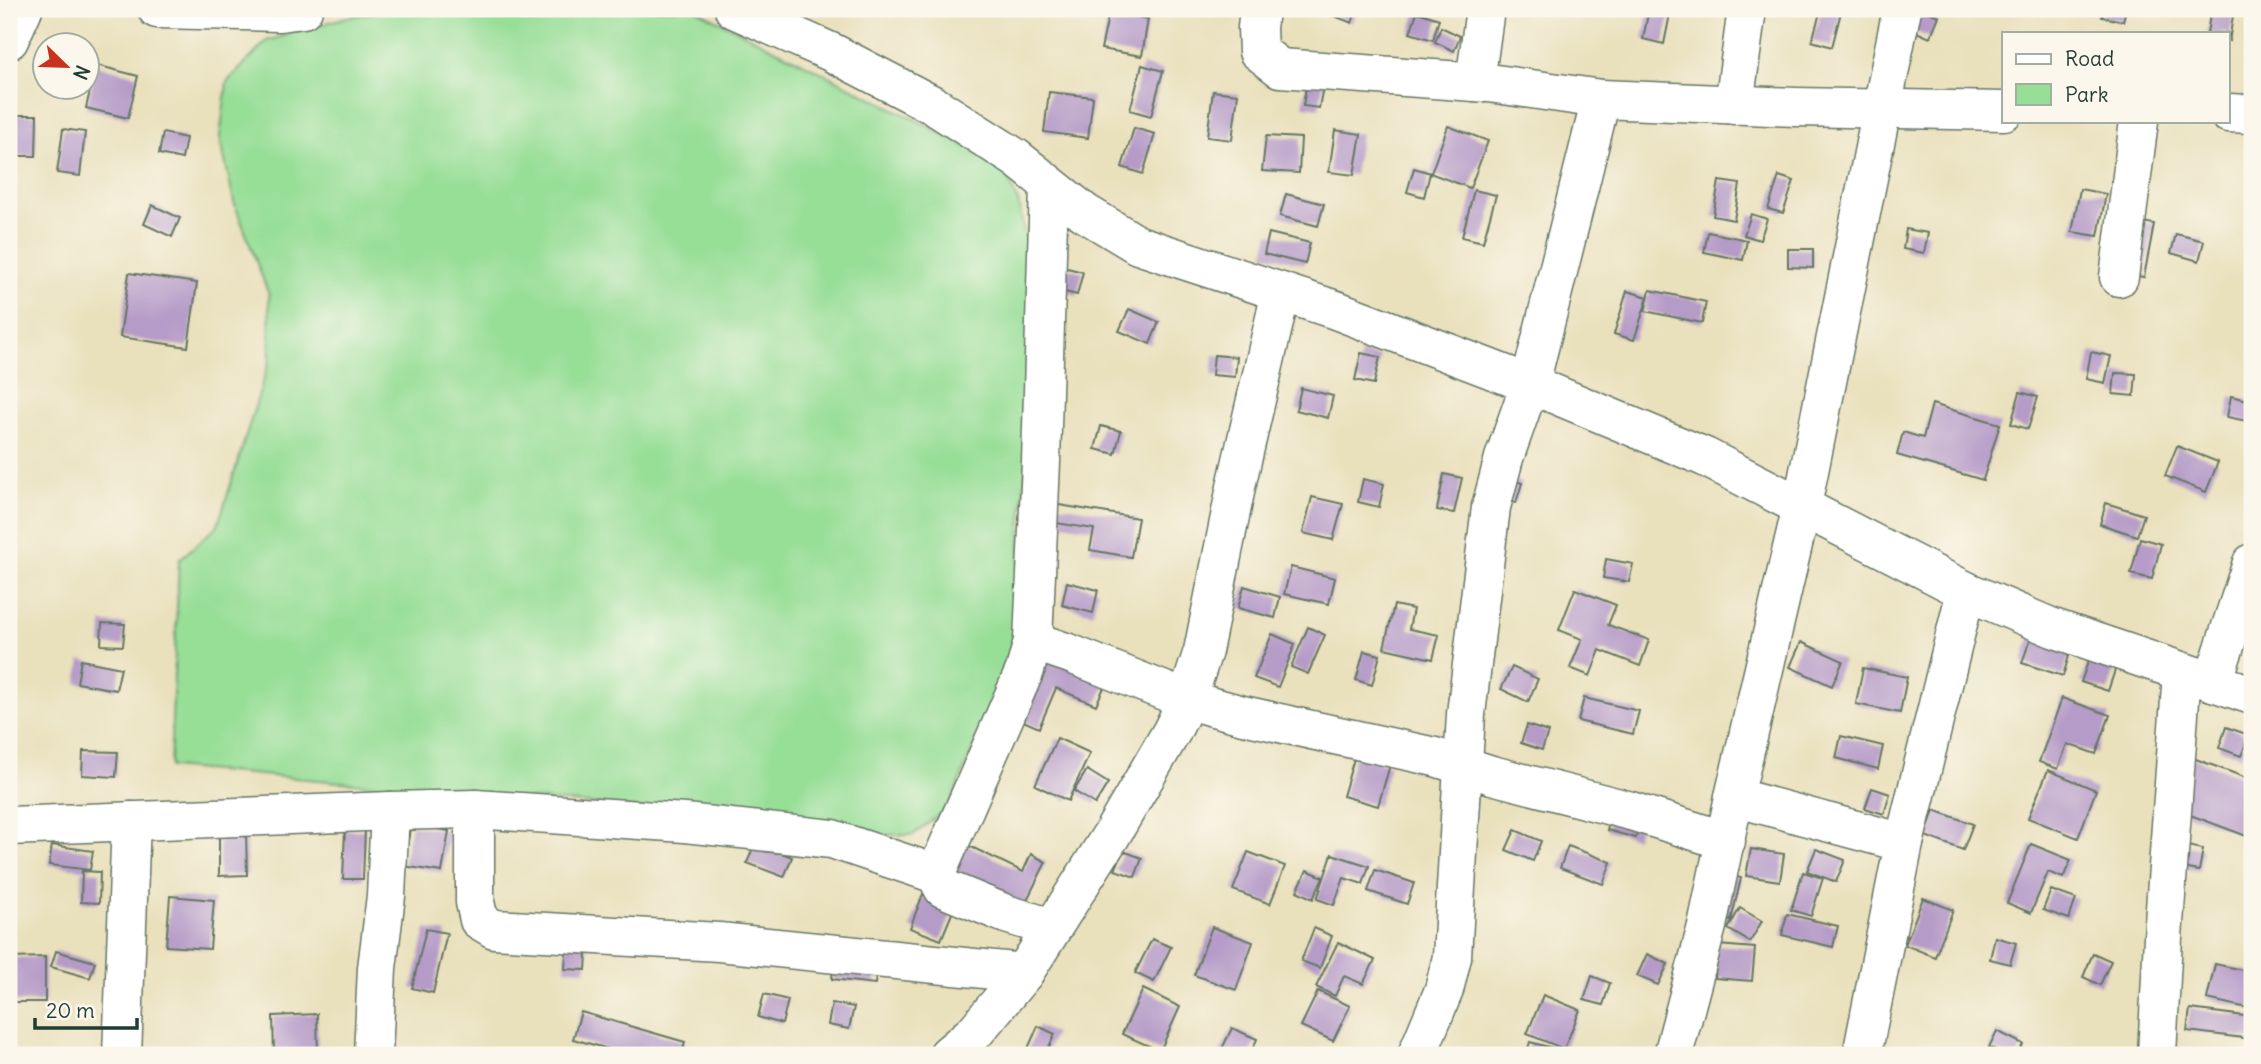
<svg xmlns="http://www.w3.org/2000/svg" width="2261" height="1064" font-family="Delius,sans-serif">
	<style>
		.green { fill: #97de97; stroke: #5b8e66; stroke-width: 2 }
		.building { fill: #b59bc8 }
		.lines { fill: none; stroke-linecap: round; stroke-linejoin: round }
		.minor-casing { stroke: #667664; stroke-width: 41 }
		.minor { stroke: #fff; stroke-width: 38 }
	</style>
	<rect width="100%" height="100%" fill="#fbf7ec"/>
	<filter id="ink" filterUnits="userSpaceOnUse"><feTurbulence type="fractalNoise" baseFrequency=".0143" numOctaves="2"/><feDisplacementMap in="SourceGraphic" scale="14" xChannelSelector="R" yChannelSelector="G"/><feConvolveMatrix kernelMatrix="1 2 1 2 8 2 1 2 1" color-interpolation-filters="sRGB"/></filter>
	<filter id="wash" filterUnits="userSpaceOnUse"><feTurbulence type="fractalNoise" baseFrequency=".00686" numOctaves="4" result="noise"/><feDisplacementMap in="SourceGraphic" scale="28" xChannelSelector="R" yChannelSelector="G"/><feGaussianBlur stdDeviation="1.57" result="paint"/><feColorMatrix in="noise" values="0 0 0 0 0 0 0 0 0 0 0 0 0 0 0 0 0 1.4 0 .05"/><feComposite in="paint" operator="in"/></filter>
	<g filter="url(#wash)">
		<rect width="100%" height="100%" fill="#e9e0bc"/>
		<!-- green -->
		<polygon class="green" points="392,9 695,9 938,131 1002,167 1018,201 1031,263 1031,393 1012,653 949,807 913,835 858,835 739,817 170,767 179,560 218,525 270,359 269,295 234,202 220,137 227,82 267,41 343,18"/>
		<g id="blocks">
			<!-- building -->
			<g class="building">
				<polygon points="1336,9 1357,9 1352,23 1334,16"/>
				<polygon points="1649,9 1671,9 1664,44 1643,39"/>
				<polygon points="1821,9 1841,12 1832,47 1812,41"/>
				<polygon points="1921,9 1939,16 1930,38 1912,30"/>
				<polygon points="2104,9 2126,9 2123,21 2102,17"/>
				<polygon points="2211,9 2234,9 2229,42 2228,33 2207,33"/>
				<polygon points="1109,12 1148,19 1142,56 1101,49"/>
				<polygon points="1417,12 1439,19 1433,40 1410,33"/>
				<polygon points="1441,27 1460,36 1454,51 1435,42"/>
				<polygon points="96,65 138,76 128,118 86,108"/>
				<polygon points="1142,65 1163,71 1151,116 1130,110"/>
				<polygon points="1307,79 1324,81 1319,108 1303,106"/>
				<polygon points="1213,91 1238,94 1232,140 1207,137"/>
				<polygon points="1049,92 1093,97 1088,138 1044,132"/>
				<polygon points="9,115 37,115 36,156 9,156"/>
				<polygon points="1448,126 1488,141 1470,188 1430,173 1424,197 1407,192 1414,168 1431,173"/>
				<polygon points="1134,128 1155,134 1143,174 1122,167"/>
				<polygon points="63,129 85,132 80,176 57,173"/>
				<polygon points="1335,130 1361,134 1354,175 1329,172"/>
				<polygon points="163,133 186,138 182,159 159,154"/>
				<polygon points="1266,136 1301,138 1299,173 1262,171"/>
				<polygon points="1779,176 1794,181 1783,213 1768,209"/>
				<polygon points="1719,181 1740,184 1734,220 1713,216"/>
				<polygon points="2080,189 2106,194 2098,236 2072,232"/>
				<polygon points="1474,190 1496,195 1483,242 1462,237"/>
				<polygon points="1286,194 1324,204 1318,226 1280,216"/>
				<polygon points="152,205 180,218 172,237 144,224"/>
				<polygon points="1751,214 1767,219 1760,240 1744,235"/>
				<polygon points="2125,219 2154,224 2144,277 2116,273"/>
				<polygon points="1906,229 1928,233 1924,253 1903,249"/>
				<polygon points="1708,232 1747,240 1743,260 1704,252"/>
				<polygon points="1269,233 1310,243 1305,264 1264,254"/>
				<polygon points="2176,234 2204,241 2199,261 2171,253"/>
				<polygon points="1788,249 1813,249 1813,268 1788,267"/>
				<polygon points="1063,267 1083,272 1077,295 1057,290"/>
				<polygon points="129,273 197,283 188,347 120,337"/>
				<polygon points="1650,290 1706,302 1702,323 1645,311"/>
				<polygon points="1627,291 1648,297 1634,340 1614,334"/>
				<polygon points="1129,309 1159,322 1150,344 1119,331"/>
				<polygon points="2091,352 2111,356 2105,383 2086,379"/>
				<polygon points="1361,353 1380,357 1374,384 1355,380"/>
				<polygon points="1214,355 1237,357 1235,377 1212,375"/>
				<polygon points="2115,373 2136,374 2134,396 2113,394"/>
				<polygon points="1301,388 1333,396 1328,418 1296,410"/>
				<polygon points="2020,392 2038,397 2028,429 2011,424"/>
				<polygon points="2231,396 2252,401 2252,422 2227,417"/>
				<polygon points="1932,404 2000,424 1983,480 1897,455 1903,432 1923,438"/>
				<polygon points="1101,426 1121,431 1115,454 1095,449"/>
				<polygon points="2177,446 2218,462 2206,492 2165,476"/>
				<polygon points="1444,474 1462,478 1454,513 1437,510"/>
				<polygon points="1497,475 1522,483 1516,503 1491,495"/>
				<polygon points="1363,479 1384,484 1379,507 1358,502"/>
				<polygon points="1312,497 1343,504 1333,540 1303,533"/>
				<polygon points="2106,503 2144,515 2137,536 2100,524"/>
				<polygon points="1053,504 1138,518 1131,557 1090,550 1094,529 1050,522"/>
				<polygon points="2140,538 2161,544 2152,579 2131,574"/>
				<polygon points="1606,559 1633,564 1629,582 1603,578"/>
				<polygon points="1291,567 1335,578 1329,604 1284,594"/>
				<polygon points="1067,582 1098,590 1093,613 1062,605"/>
				<polygon points="1244,586 1280,597 1275,618 1238,608"/>
				<polygon points="1575,589 1616,605 1608,625 1649,640 1640,666 1600,650 1590,676 1570,668 1582,639 1559,630"/>
				<polygon points="1394,605 1413,609 1409,629 1439,635 1433,659 1384,648"/>
				<polygon points="102,623 125,624 123,646 101,645"/>
				<polygon points="1308,627 1325,635 1308,674 1291,667"/>
				<polygon points="1272,634 1295,644 1278,687 1254,678"/>
				<polygon points="2031,637 2071,649 2063,676 2022,663"/>
				<polygon points="1801,642 1843,661 1832,686 1790,667"/>
				<polygon points="1364,651 1380,655 1372,685 1356,680"/>
				<polygon points="1042,652 1107,681 1096,705 1056,688 1039,728 1014,717"/>
				<polygon points="2091,653 2118,661 2108,691 2081,682"/>
				<polygon points="81,660 121,668 116,690 77,683"/>
				<polygon points="1512,667 1538,679 1528,702 1501,689"/>
				<polygon points="1863,668 1907,677 1900,713 1856,704"/>
				<polygon points="1584,698 1639,711 1633,734 1578,721"/>
				<polygon points="2062,698 2110,715 2096,754 2067,744 2058,769 2039,762"/>
				<polygon points="1527,725 1548,732 1542,750 1521,743"/>
				<polygon points="2226,727 2249,735 2241,756 2219,748"/>
				<polygon points="1841,736 1883,746 1878,769 1836,758"/>
				<polygon points="1057,738 1090,753 1068,801 1035,785"/>
				<polygon points="83,751 118,752 116,777 82,775"/>
				<polygon points="1355,755 1390,765 1378,806 1343,796"/>
				<polygon points="2193,758 2252,780 2252,838 2174,809"/>
				<polygon points="1087,770 1108,783 1095,804 1074,791"/>
				<polygon points="2048,770 2096,790 2078,838 2028,818"/>
				<polygon points="1872,788 1890,794 1884,814 1865,808"/>
				<polygon points="1612,809 1642,817 1636,838 1607,830"/>
				<polygon points="1934,810 1973,824 1963,850 1925,836"/>
				<polygon points="411,825 449,831 442,872 403,866"/>
				<polygon points="345,830 365,830 363,879 343,879"/>
				<polygon points="1515,830 1541,841 1533,861 1506,850"/>
				<polygon points="246,831 247,875 219,876 219,832"/>
				<polygon points="957,840 1023,872 1031,854 1046,862 1023,908 943,870"/>
				<polygon points="2167,842 2203,849 2199,871 2163,864"/>
				<polygon points="755,843 792,857 784,877 747,863"/>
				<polygon points="2031,844 2071,860 2063,878 2048,872 2031,913 2007,903"/>
				<polygon points="52,845 93,851 90,870 49,865"/>
				<polygon points="1568,846 1611,862 1603,884 1560,868"/>
				<polygon points="1751,849 1784,854 1780,881 1746,876"/>
				<polygon points="1816,849 1845,860 1836,882 1807,871"/>
				<polygon points="1123,851 1142,858 1135,877 1115,870"/>
				<polygon points="1248,852 1285,866 1270,904 1233,890"/>
				<polygon points="1332,854 1369,866 1363,884 1344,878 1334,905 1317,899"/>
				<polygon points="1307,870 1323,877 1313,899 1297,891"/>
				<polygon points="1375,870 1414,883 1407,904 1368,891"/>
				<polygon points="82,871 100,872 99,903 81,902"/>
				<polygon points="1803,872 1823,878 1811,916 1791,910"/>
				<polygon points="1718,873 1741,878 1731,921 1708,916"/>
				<polygon points="2051,890 2076,899 2069,919 2043,910"/>
				<polygon points="923,894 955,906 941,940 910,928"/>
				<polygon points="170,896 214,900 210,949 166,946"/>
				<polygon points="1923,898 1953,910 1935,957 1905,945"/>
				<polygon points="1740,908 1762,921 1750,942 1728,929"/>
				<polygon points="1787,914 1838,926 1833,947 1782,935"/>
				<polygon points="1212,927 1253,942 1236,990 1194,975"/>
				<polygon points="1314,928 1332,936 1320,968 1301,961"/>
				<polygon points="426,929 447,933 433,993 412,988"/>
				<polygon points="567,937 588,938 586,970 565,969"/>
				<polygon points="1995,937 2016,943 2010,964 1990,959"/>
				<polygon points="1152,939 1171,947 1154,982 1135,973"/>
				<polygon points="1338,942 1375,960 1363,984 1344,976 1335,996 1316,987"/>
				<polygon points="1717,945 1755,948 1752,981 1715,978"/>
				<polygon points="56,951 95,962 90,978 51,967"/>
				<polygon points="2093,953 2111,961 2100,985 2083,977"/>
				<polygon points="1647,954 1668,964 1658,985 1637,976"/>
				<polygon points="834,955 878,960 875,984 832,979"/>
				<polygon points="45,957 45,1002 9,1002 9,958"/>
				<polygon points="2215,964 2252,972 2252,1009 2207,999"/>
				<polygon points="1592,976 1610,983 1603,1005 1584,1000"/>
				<polygon points="1143,989 1180,1007 1160,1051 1122,1034"/>
				<polygon points="1318,991 1350,1006 1333,1041 1301,1026"/>
				<polygon points="764,994 788,1000 782,1024 758,1017"/>
				<polygon points="1543,995 1580,1010 1564,1049 1527,1034"/>
				<polygon points="832,1003 854,1007 849,1029 828,1025"/>
				<polygon points="2190,1009 2252,1017 2252,1039 2187,1031"/>
				<polygon points="581,1012 685,1042 682,1055 630,1055 573,1039"/>
				<polygon points="317,1014 318,1055 274,1055 273,1016"/>
				<polygon points="1038,1026 1055,1034 1045,1055 1025,1055"/>
				<polygon points="1232,1028 1257,1039 1250,1055 1219,1055"/>
				<polygon points="1997,1031 2023,1044 2018,1055 2006,1055 1989,1047"/>
				<polygon points="1530,1042 1560,1050 1559,1055 1526,1055"/>
			</g>
		</g>
	</g>
	<g filter="url(#ink)">
		<use href="#blocks" fill-opacity="0" stroke="#667664" stroke-width="2"/>
		<g class="lines">
			<!-- minor casing -->
			<g class="minor-casing">
				<g id="minor">
					<polyline points="157,9 280,12 303,9"/>
					<polyline points="734,9 833,53 933,105 1016,158 1085,213 1138,245 1336,310 1530,384 1705,457 1966,591 2053,628 2252,695"/>
					<polyline points="1259,9 1257,28 1258,51 1280,68 1489,83 1601,99 1796,107 2004,111"/>
					<polyline points="9,40 23,9"/>
					<polyline points="1475,82 1485,9"/>
					<polyline points="1734,105 1747,9"/>
					<polyline points="2228,113 2252,114"/>
					<polyline points="2119,277 2139,121"/>
					<polyline points="1033,641 1071,654 1187,700 1243,715 1435,757 1492,775 1631,811 1726,841"/>
					<polyline points="2213,682 2252,563"/>
					<polyline points="1734,797 1904,843"/>
					<polyline points="475,809 475,902 479,920 494,929 719,942 1024,973"/>
					<polyline points="9,826 390,811 475,809 685,823 832,839 936,874 1025,670 1033,641 1041,462 1049,185"/>
					<polyline points="936,874 943,888 1006,914 1052,928"/>
					<polyline points="122,1055 131,821"/>
					<polyline points="373,1055 377,968 386,896 390,811"/>
					<polyline points="948,1055 974,1033 1024,973 1112,834 1172,731 1187,700 1203,651 1237,482 1281,292"/>
					<polyline points="1417,1055 1444,990 1452,957 1466,714 1491,507 1504,458 1530,384 1601,99"/>
					<polyline points="1673,1055 1707,926 1734,797 1802,506 1902,9"/>
					<polyline points="1862,1055 1904,843 1966,591"/>
					<polyline points="2157,1055 2163,937 2182,672"/>
				</g>
			</g>
			<!-- minor -->
			<use href="#minor" class="minor"/>
		</g>
	</g>
	<!-- margin -->
	<rect width="2261" height="1064" fill="none" stroke="#fbf7ec" stroke-width="35"/>
	<!-- legend -->
	<rect x="2002" y="32" width="228" height="91" fill="#fbf7ec" stroke="#a3ada2" stroke-width="2"/>
	<rect x="2016" y="54" width="35" height="10" fill="#ffffff" stroke="#a3ada2" stroke-width="2"/>
	<text x="2065" y="66" font-size="21" fill="#1f3d34">Road</text>
	<rect x="2016" y="84" width="35" height="21" fill="#97de97" stroke="#a3ada2" stroke-width="2"/>
	<text x="2065" y="102" font-size="21" fill="#1f3d34">Park</text>
	<!-- north arrow -->
	<g transform="translate(66 66) rotate(113)"><circle r="33" fill="#fbf7ec" stroke="#a3ada2" stroke-width="2"/>
	<path d="M0-5L12 26L0 18L-12 26Z" fill="#c8321e"/>
	<text y="-10" font-size="19" font-weight="bold" text-anchor="middle" fill="#1f3d34">N</text>
	</g>
	<!-- scale -->
	<path d="M35 1018v10h102v-10" fill="none" stroke="#1f3d34" stroke-width="3.5"/>
	<text x="46" y="1018" font-size="21" fill="#1f3d34" stroke="#fbf7ec" stroke-width="5" paint-order="stroke">20 m</text>
</svg>
